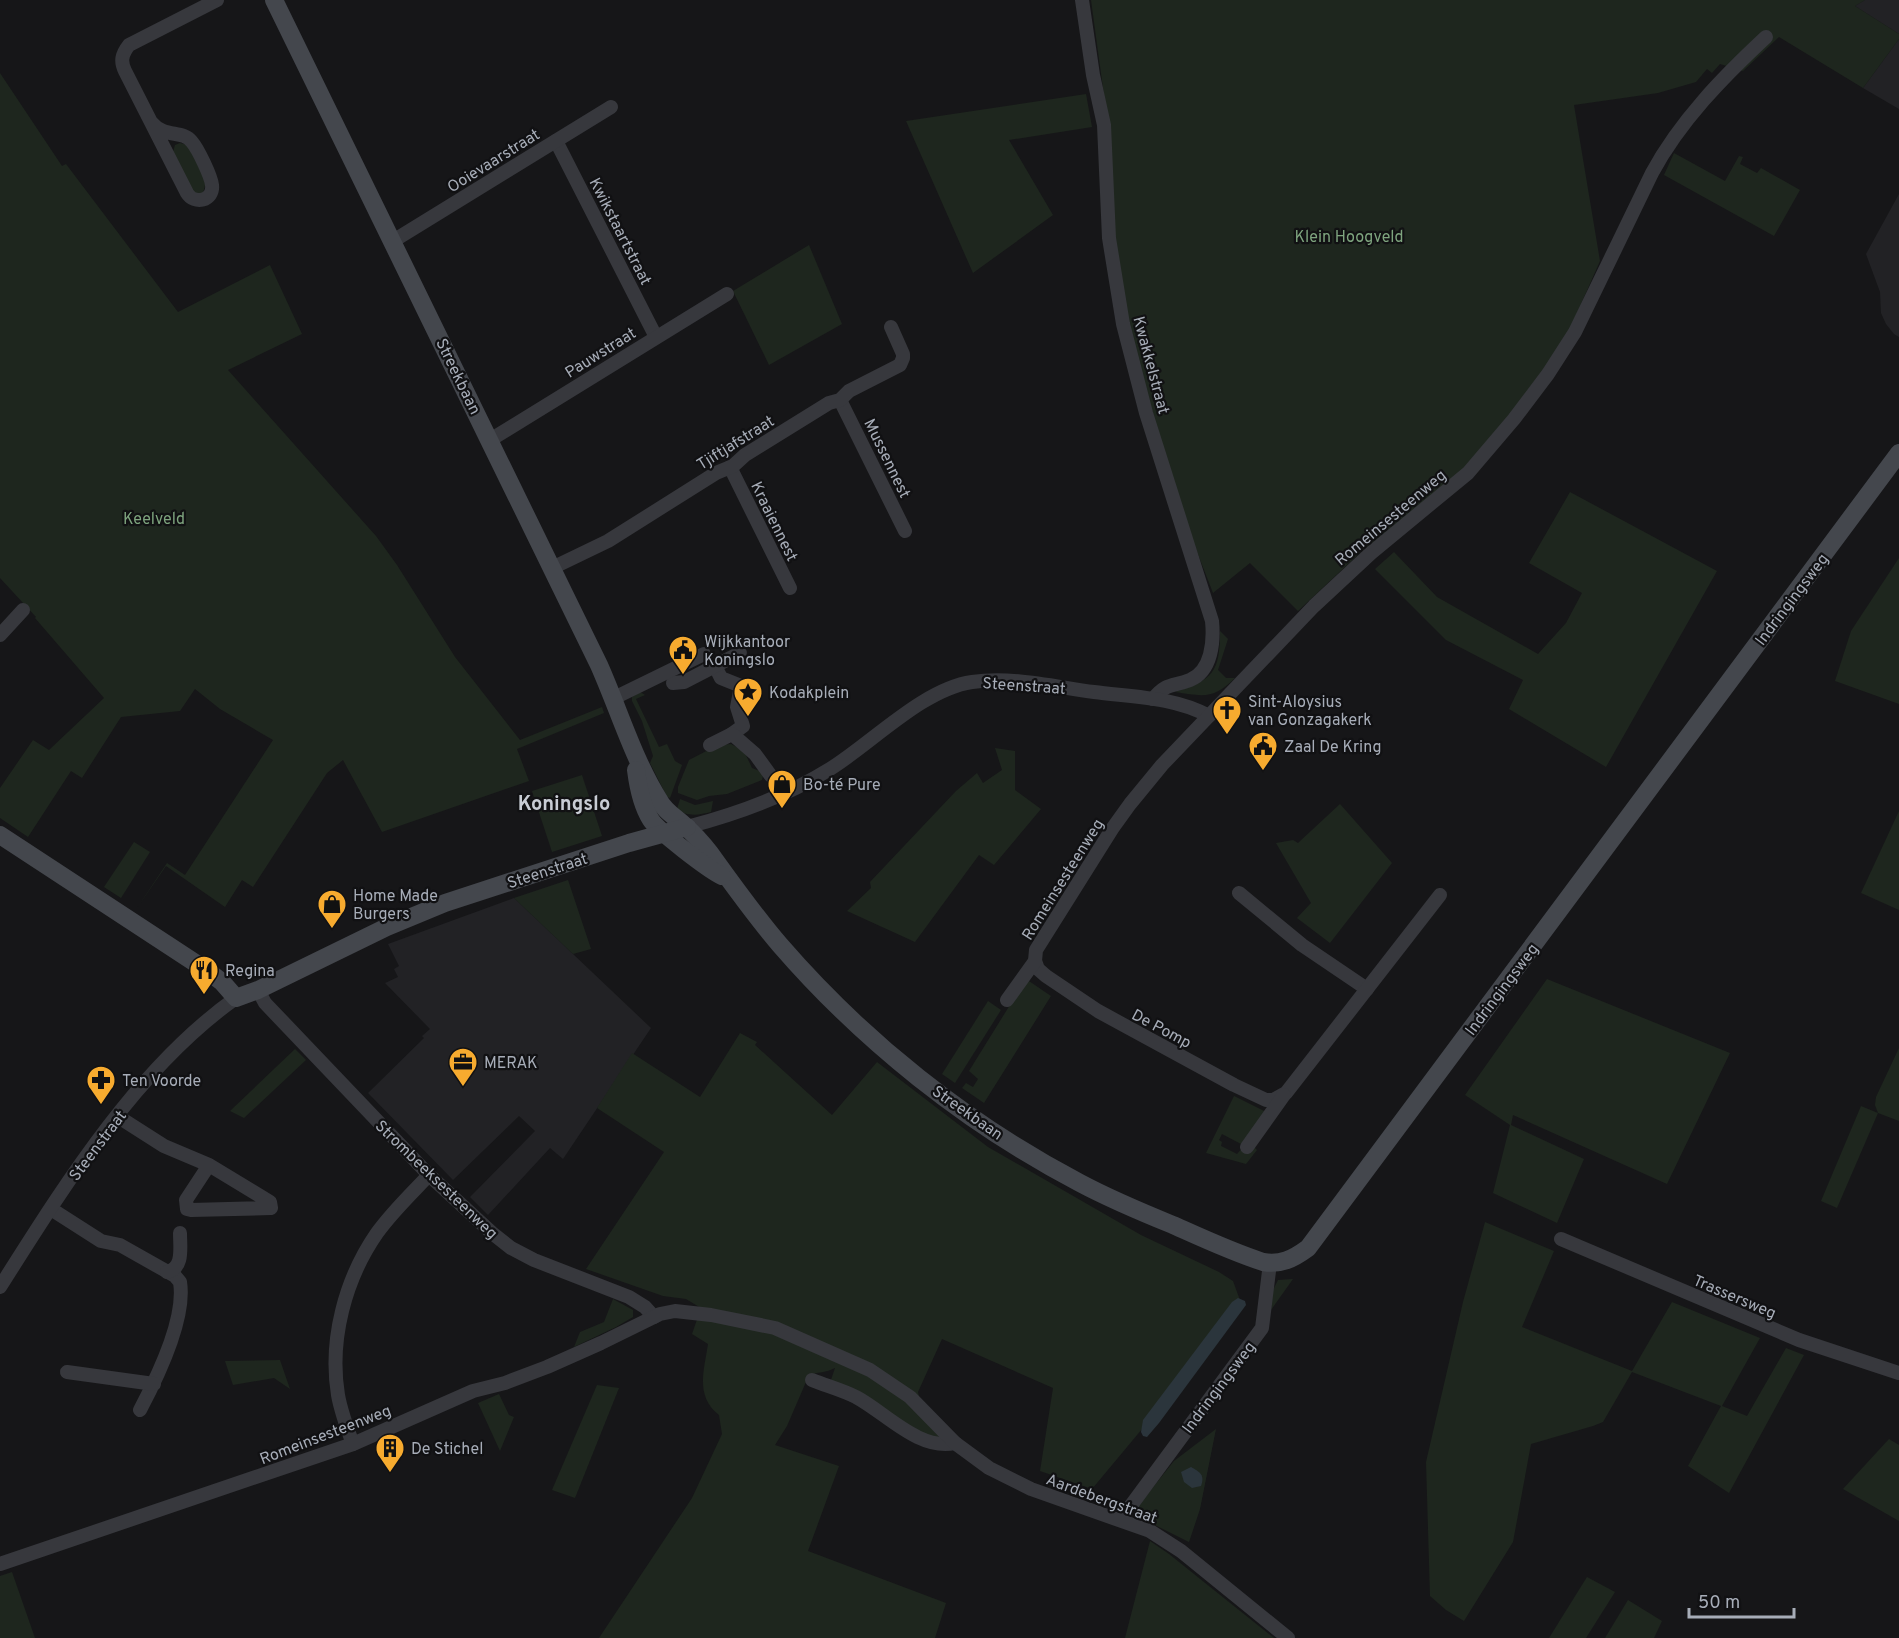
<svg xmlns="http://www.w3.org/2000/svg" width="1899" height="1638" font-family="Overpass,sans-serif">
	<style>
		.built { fill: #222225 }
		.green { fill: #1e261e }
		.water { fill: #2b353c }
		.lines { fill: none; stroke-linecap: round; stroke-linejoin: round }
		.street { stroke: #37383d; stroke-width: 14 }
		.secondary { stroke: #44474d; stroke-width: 18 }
		.labels { text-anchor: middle; stroke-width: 4.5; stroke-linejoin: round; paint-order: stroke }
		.street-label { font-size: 16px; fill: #a7adb8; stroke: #111113 }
		.park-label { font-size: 16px; fill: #7ea47e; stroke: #111113 }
		.poi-label { font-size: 16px; fill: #a7adb8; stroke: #111113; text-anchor: start }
		.quarter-label { font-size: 20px; font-weight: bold; fill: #c8ccd4; stroke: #111113 }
	</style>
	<rect width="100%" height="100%" fill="#161618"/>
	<!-- built -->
	<g class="built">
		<polygon points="1865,0 1899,0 1899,34 1855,6"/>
		<polygon points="1899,39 1899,109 1863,88"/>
		<polygon points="1899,194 1899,337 1894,334 1886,324 1881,313 1880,292 1866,254"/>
		<polygon points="514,898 651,1028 563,1159 550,1148 488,1215 470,1197 535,1131 519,1116 453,1180 368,1093 424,1038 422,1036 430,1029 385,983 398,977 394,969 399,966 388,944"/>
	</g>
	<!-- green -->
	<g class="green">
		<polygon points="1091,0 1865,0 1855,6 1899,34 1899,39 1863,88 1779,37 1743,71 1720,64 1712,73 1707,69 1696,82 1658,93 1574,105 1600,261 1570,329 1544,371 1476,457 1436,496 1363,550 1298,611 1250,563 1213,593 1187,526 1145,396 1116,264 1108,125"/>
		<polygon points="0,73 62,166 66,164 178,312 270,265 302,334 228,370 376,536 397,565 455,657 520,740 602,707 604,713 517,749 529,781 382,832 343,760 327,773 253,887 242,880 225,907 166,866 137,908 167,863 185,875 273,740 220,709 195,689 180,711 121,717 82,778 71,771 28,837 0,818 0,788 33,740 49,750 104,698 35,618 36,617 0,578"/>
		<polygon points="1086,94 1092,127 1009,140 1053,215 973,273 906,121"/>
		<polygon points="180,143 188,145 206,182 203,193 194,193 173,152 175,145"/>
		<polygon points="1674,153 1725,181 1739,156 1743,157 1740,164 1757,173 1761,168 1800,190 1774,236 1664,175"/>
		<polygon points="809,245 842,324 769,365 733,291"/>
		<polygon points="1570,492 1717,571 1606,767 1509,709 1523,680 1446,640 1375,569 1394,552 1437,597 1538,654 1566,623 1582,593 1529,563"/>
		<polygon points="1899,558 1899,704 1835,681 1851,631"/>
		<path d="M1220,631L1228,639L1218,670L1226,678H1235C1213,700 1203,696 1175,692C1213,680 1220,672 1220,631Z"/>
		<polygon points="640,692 645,695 636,699 659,747 667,744 675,761 682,765 670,798 667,797 650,763 653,756 642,721 632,701 632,697"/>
		<polygon points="731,744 744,751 752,768 762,772 763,776 762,780 727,794 709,796 697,800 678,793 678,787 689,760 718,745"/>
		<polygon points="995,748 1015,751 1015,790 1041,809 994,865 979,855 915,942 847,911 871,888 870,882 956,791 977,773 983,783 1002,770"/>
		<polygon points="582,775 602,836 552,852 532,791"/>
		<path d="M680,799L695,805L713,801L711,812C699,815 687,817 677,809Z"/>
		<polygon points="1340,804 1392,863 1330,943 1297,918 1311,903 1276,843 1293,840 1298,843"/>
		<polygon points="1899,811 1899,910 1861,893"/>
		<polygon points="134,842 150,852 121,898 104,887"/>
		<polygon points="568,880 591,949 573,954 514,898"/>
		<polygon points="1026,979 1051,996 984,1103 962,1088 966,1083 973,1087 978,1079 969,1071"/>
		<polygon points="1547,979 1730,1053 1667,1184 1513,1115 1511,1125 1584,1159 1557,1223 1493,1193 1510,1125 1465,1095"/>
		<polygon points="988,1001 1001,1010 955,1083 942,1074"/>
		<path d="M740,1033L757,1042L755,1045L832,1115L877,1062L988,1147L1141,1235L1219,1272L1233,1281L1241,1303L1238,1314L1092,1489L1040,1471L1053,1388L942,1339L918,1392L923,1414L947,1438L933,1439L830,1383L835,1368C826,1373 818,1372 809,1375L787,1426L775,1445L839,1466L808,1551L946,1603L935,1638H599L692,1498L722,1434L719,1415C695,1396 704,1371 708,1344L692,1334L701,1308L686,1299L663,1296L586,1269L664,1152L597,1108L632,1053L700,1097Z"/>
		<polygon points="1899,1048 1899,1121 1878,1113 1837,1208 1821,1201 1861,1106 1878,1113 1875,1105 1876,1097"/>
		<polygon points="295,1049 306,1060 244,1118 230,1111"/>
		<polygon points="1234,1096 1266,1112 1241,1144 1222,1134 1219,1140 1222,1142 1221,1146 1237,1154 1244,1146 1252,1145 1257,1150 1246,1164 1206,1153"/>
		<polygon points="1485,1222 1554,1251 1522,1327 1632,1371 1672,1302 1760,1338 1722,1406 1747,1416 1786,1348 1804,1355 1729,1493 1688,1466 1721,1406 1632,1372 1603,1422 1593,1426 1531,1444 1513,1542 1464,1621 1446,1610 1430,1596 1426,1462 1463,1302"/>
		<polygon points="1293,1279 1271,1310 1273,1290 1278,1280"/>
		<polygon points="613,1299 633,1310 633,1317 616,1327 574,1347 580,1332 604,1322"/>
		<polygon points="280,1360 290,1389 274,1378 233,1385 225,1361"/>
		<polygon points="597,1385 619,1388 575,1498 552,1490"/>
		<polygon points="499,1394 509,1415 514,1417 500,1451 478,1403"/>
		<polygon points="1216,1429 1200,1509 1189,1542 1139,1517 1138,1506 1174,1461"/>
		<polygon points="1889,1439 1899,1445 1899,1521 1843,1489"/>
		<polygon points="1150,1541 1169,1554 1274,1638 1125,1638"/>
		<polygon points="12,1572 35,1638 0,1638 0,1576"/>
		<polygon points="1587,1577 1615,1592 1586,1638 1549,1638"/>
		<polygon points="1628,1600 1662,1621 1654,1638 1605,1638"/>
	</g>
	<!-- water -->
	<g class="water">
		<polygon points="1238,1298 1245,1301 1246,1305 1159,1423 1147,1437 1143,1436 1141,1432 1143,1420 1232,1302"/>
		<path d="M1191,1467C1200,1472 1205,1475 1201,1486L1192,1488L1184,1482L1181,1472Z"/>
	</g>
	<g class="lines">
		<!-- street -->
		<g class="street">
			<path d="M1082,0L1093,75L1104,125L1109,238L1123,324L1146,413L1212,621C1214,641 1212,671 1190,680C1172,687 1167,682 1153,699"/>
			<path d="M151,122C165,139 182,129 192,142C198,149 211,176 212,185C214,201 194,205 187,193L125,71C120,61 122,54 129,45L217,0"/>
			<polyline points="556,141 656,337"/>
			<polyline points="393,241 611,107"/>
			<polyline points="840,400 905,531"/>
			<polyline points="490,440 727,294"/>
			<polyline points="730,467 790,588"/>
			<polyline points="552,568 608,541 716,473 733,466 745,455 829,403 840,400 849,391 900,365 903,358 903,354 891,327"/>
			<polyline points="0,635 23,610"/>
			<polyline points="715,666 721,678 741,686 737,707 743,726 732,734"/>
			<polyline points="673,683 684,682 740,653"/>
			<polyline points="614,698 704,654"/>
			<polyline points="710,745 732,734 755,754 771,776"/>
			<path d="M687,827C737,814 785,797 830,769C872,743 923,689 972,682C1012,676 1055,687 1094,692C1133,697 1174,697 1209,716"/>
			<polyline points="1239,893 1302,945 1367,989"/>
			<polyline points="1035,961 1038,969 1046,976 1098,1011 1234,1085 1266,1100 1273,1100 1286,1093 1440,895"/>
			<polyline points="258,990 265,1003 429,1175 492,1233 511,1248 534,1260 629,1297 645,1307 654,1317"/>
			<path d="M1007,1000L1035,961L1036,950L1112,829L1130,804L1162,765L1314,606L1371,553L1468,473L1514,419L1548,374L1575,332L1652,173C1680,121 1723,77 1766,37"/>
			<polyline points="117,1116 164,1146 209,1165 270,1202 271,1208 191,1210 187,1209 186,1200 209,1165"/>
			<polyline points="1247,1147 1284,1095"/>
			<path d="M51,1209L101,1241L120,1245L175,1276L180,1282C186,1318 157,1378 140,1410"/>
			<polyline points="1561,1239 1799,1340 1899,1373"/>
			<path d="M167,1272C184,1268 180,1248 180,1233"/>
			<path d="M0,1287C64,1186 137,1068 236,998"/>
			<polyline points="67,1372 154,1384"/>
			<path d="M812,1380C827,1386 842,1390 856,1397C886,1413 919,1451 955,1443"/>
			<path d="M353,1444C347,1428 341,1412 338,1395C329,1340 345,1279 377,1233C392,1212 411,1194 429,1175"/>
			<polyline points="1121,1519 1262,1328 1270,1263"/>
			<polyline points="0,1564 353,1444 473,1391 505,1383 547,1367 601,1343 660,1314 675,1311 711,1315 775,1328 870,1370 910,1397 955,1443 989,1468 1031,1489 1150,1531 1181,1551 1288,1638"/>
		</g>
		<!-- secondary -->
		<g class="secondary">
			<path d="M274,0L599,665C619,710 633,758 659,800C665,812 676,817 685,826C694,834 703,844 710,853C733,885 755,916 780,945C863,1041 967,1124 1080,1183C1110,1199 1141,1212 1173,1225C1202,1238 1232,1252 1263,1262C1281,1265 1293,1259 1308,1248L1899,453"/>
			<path d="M636,770C638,786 642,806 651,820C658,831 709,870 722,876"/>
			<polyline points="0,835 206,970 222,982 236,998 258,990 387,927 445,903 629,843 687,827"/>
		</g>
	</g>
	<!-- icons -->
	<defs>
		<g id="civic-pin" transform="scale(1.5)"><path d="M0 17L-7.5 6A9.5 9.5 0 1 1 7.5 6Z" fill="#f7ab2f" stroke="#111113"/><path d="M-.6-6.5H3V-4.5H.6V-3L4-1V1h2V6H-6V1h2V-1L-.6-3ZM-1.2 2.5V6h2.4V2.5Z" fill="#111"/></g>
		<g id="sight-pin" transform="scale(1.5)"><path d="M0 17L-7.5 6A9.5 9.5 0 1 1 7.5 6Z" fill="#f7ab2f" stroke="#111113"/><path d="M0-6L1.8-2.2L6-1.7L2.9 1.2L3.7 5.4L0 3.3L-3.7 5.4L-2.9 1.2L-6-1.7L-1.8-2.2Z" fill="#111"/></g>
		<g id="church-pin" transform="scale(1.5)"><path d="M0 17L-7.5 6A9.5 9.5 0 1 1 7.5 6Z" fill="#f7ab2f" stroke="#111113"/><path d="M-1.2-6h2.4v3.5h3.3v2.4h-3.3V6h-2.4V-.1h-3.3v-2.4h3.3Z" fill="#111"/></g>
		<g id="shop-pin" transform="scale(1.5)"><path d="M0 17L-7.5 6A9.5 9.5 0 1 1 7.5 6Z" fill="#f7ab2f" stroke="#111113"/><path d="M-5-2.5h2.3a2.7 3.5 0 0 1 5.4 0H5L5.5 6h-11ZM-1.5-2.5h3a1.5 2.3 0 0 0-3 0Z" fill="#111"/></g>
		<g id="restaurant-pin" transform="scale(1.5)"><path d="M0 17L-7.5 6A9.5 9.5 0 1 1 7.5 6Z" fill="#f7ab2f" stroke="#111113"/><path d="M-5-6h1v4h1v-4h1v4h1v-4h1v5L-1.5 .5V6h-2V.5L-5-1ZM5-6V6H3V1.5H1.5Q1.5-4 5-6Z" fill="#111"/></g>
		<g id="office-pin" transform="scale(1.5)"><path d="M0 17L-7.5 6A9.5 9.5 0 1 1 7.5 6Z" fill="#f7ab2f" stroke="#111113"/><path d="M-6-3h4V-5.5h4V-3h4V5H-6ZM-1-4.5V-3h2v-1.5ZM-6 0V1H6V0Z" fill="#111"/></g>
		<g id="pharmacy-pin" transform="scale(1.5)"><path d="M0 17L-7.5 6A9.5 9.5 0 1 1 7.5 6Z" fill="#f7ab2f" stroke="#111113"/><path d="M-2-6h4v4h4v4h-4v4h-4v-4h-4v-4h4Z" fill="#111"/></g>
		<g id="building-pin" transform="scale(1.5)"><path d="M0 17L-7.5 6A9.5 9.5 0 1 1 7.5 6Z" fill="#f7ab2f" stroke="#111113"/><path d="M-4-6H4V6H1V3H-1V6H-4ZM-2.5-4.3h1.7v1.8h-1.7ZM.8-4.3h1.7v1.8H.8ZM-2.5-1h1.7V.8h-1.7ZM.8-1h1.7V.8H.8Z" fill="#111"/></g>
	</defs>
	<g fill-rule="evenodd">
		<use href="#civic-pin" x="683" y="650"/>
		<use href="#sight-pin" x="748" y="692"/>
		<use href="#church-pin" x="1227" y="710"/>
		<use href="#civic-pin" x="1263" y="746"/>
		<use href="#shop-pin" x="782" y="784"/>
		<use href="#shop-pin" x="332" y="904"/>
		<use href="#restaurant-pin" x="204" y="970"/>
		<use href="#office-pin" x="463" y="1062"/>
		<use href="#pharmacy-pin" x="101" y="1080"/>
		<use href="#building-pin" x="390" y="1448"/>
	</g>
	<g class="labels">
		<!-- street labels -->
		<g class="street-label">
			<text transform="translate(493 160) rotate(-32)" y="6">Ooievaarstraat</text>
			<text transform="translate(621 231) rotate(63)" y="6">Kwikstaartstraat</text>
			<text transform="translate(600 352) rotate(-32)" y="6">Pauwstraat</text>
			<text transform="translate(1152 365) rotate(75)" y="6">Kwakkelstraat</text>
			<text transform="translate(459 376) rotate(64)" y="6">Streekbaan</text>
			<text transform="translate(735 442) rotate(-32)" y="6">Tjiftjafstraat</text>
			<text transform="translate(888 458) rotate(64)" y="6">Mussennest</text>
			<text transform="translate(1390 517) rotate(-40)" y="6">Romeinsesteenweg</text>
			<text transform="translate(775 521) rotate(64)" y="6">Kraaiennest</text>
			<text transform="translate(1791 599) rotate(-53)" y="6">Indringingsweg</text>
			<text transform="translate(1024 685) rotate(4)" y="6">Steenstraat</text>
			<text transform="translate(547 870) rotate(-18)" y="6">Steenstraat</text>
			<text transform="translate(1062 879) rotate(-58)" y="6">Romeinsesteenweg</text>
			<text transform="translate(1501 989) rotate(-53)" y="6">Indringingsweg</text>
			<text transform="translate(1162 1028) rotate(28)" y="6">De Pomp</text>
			<text transform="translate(968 1112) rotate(35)" y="6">Streekbaan</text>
			<text transform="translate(97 1145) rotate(-53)" y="6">Steenstraat</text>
			<text transform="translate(437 1179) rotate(44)" y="6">Strombeeksesteenweg</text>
			<text transform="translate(1735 1296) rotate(23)" y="6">Trassersweg</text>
			<text transform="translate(1218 1387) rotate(-53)" y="6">Indringingsweg</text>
			<text transform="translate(325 1434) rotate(-21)" y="6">Romeinsesteenweg</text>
			<text transform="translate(1102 1498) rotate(20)" y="6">Aardebergstraat</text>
		</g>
		<!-- park labels -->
		<g class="park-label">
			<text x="1349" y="242">Klein Hoogveld</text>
			<text x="154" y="524">Keelveld</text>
		</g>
		<!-- poi labels -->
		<g class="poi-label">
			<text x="704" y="647">Wijkkantoor<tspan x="704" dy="18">Koningslo</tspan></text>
			<text x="769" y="698">Kodakplein</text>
			<text x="1248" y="707">Sint-Aloysius<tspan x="1248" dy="18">van Gonzagakerk</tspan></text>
			<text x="1284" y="752">Zaal De Kring</text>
			<text x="803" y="790">Bo-té Pure</text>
			<text x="353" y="901">Home Made<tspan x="353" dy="18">Burgers</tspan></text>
			<text x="225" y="976">Regina</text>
			<text x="484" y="1068">MERAK</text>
			<text x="122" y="1086">Ten Voorde</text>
			<text x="411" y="1454">De Stichel</text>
		</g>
		<!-- quarter labels -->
		<g class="quarter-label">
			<text x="564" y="810">Koningslo</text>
		</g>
	</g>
	<!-- scale -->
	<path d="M1689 1608v9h105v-9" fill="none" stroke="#a7adb8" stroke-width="3"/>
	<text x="1698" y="1608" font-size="18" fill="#a7adb8" stroke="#111113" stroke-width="4.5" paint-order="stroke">50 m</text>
</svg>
